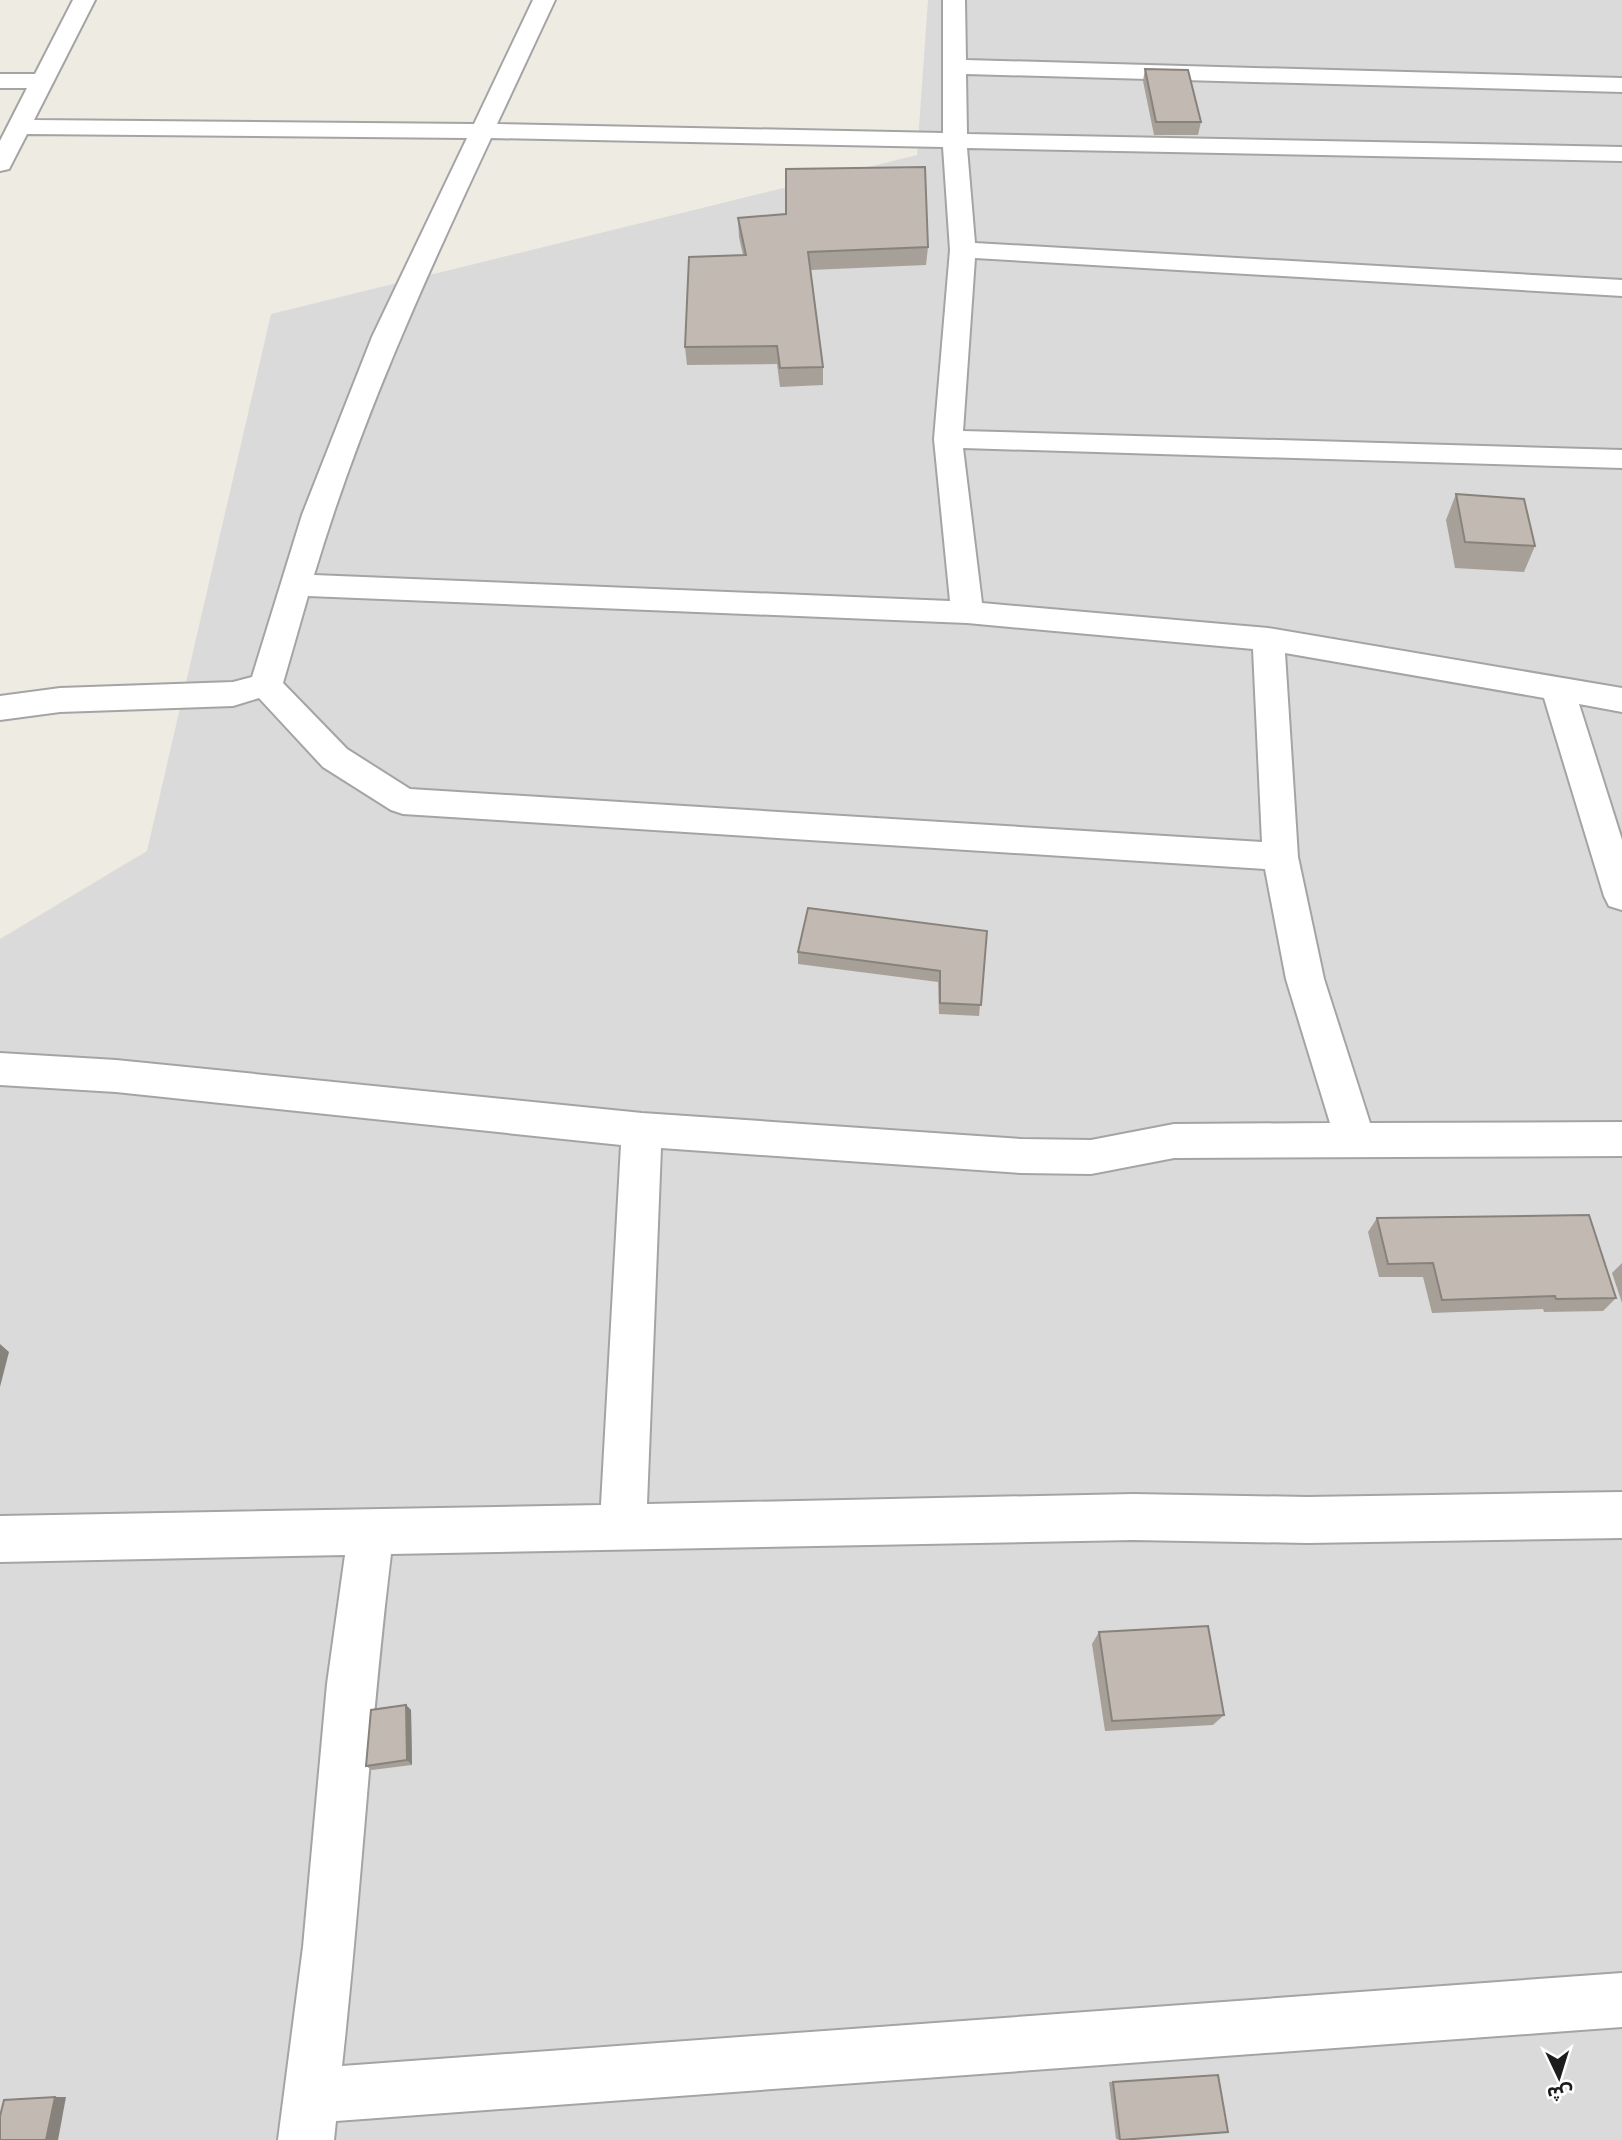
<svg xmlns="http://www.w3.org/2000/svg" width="1622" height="2140" font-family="Arial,'Noto Sans Arabic',sans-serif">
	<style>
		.residential { fill: #dbdada }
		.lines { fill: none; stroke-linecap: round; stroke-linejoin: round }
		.minor-casing { stroke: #a4a4a4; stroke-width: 4 }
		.minor { fill: #fff; fill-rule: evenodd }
		.wall { fill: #a7a099 }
		.shaded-wall { fill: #88827d }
		.building { fill: #c2bab2; stroke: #88827d; stroke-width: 2 }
	</style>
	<rect width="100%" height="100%" fill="#eeebe3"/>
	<!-- residential -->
	<polygon class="residential" points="928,0 1622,0 1622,2140 0,2140 0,939 147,851 271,314 917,155"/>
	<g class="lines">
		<!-- minor casing -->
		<g class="minor-casing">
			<path id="minor" d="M73,0H95L34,120L474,124L533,0H555L497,124L943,133V0H965L966,60L1622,78V92L966,74L967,134L1622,147V161L967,148L975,243L1622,280V296L975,258L963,431L1622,450V468L963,448L982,603L1268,628L1622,688V712L1579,704L1622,840V910L1609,906L1604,896L1544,698L1285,653L1298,857L1324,979L1370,1123L1622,1122V1156L1174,1158L1091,1174L1021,1173L661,1148L647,1504L1133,1494L1307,1497L1622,1492V1538L1307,1543L1133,1540L391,1554C370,1724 361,1895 342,2066L1622,1973V2027L336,2121L334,2140H278L303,1947L327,1684L345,1555L0,1562V1516L601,1505L621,1145L116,1092L0,1085V1053L116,1060L642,1113L1021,1139L1091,1140L1174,1124L1330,1123L1286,979L1265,869L403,814L391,810L323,767L259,698L233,706L60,712L0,720V696L60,688L233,682L252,677L302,515L372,337L467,138L27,134L9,169L0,171V141L27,88H0V74H35ZM491,138L943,147L950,250L934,439L950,601L314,575C359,424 424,281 491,138ZM308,596L967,623L1253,649L1262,842L410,789L347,749L283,683Z"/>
		</g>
		<!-- minor -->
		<use href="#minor" class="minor"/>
	</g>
	<!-- wall -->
	<g class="wall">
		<polygon points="1145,69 1201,122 1198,135 1154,135 1143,81"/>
		<polygon points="738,218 928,247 926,265 811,270 823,367 823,385 780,387 777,364 687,365 685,347 743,255 739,237"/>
		<polygon points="1456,494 1535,546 1524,572 1455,568 1446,520"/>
		<polygon points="987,931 979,1016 939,1014 938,982 798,964 798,952"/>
		<polygon points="1377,1218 1616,1298 1603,1311 1544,1312 1543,1309 1432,1313 1423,1277 1379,1277 1368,1232"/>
		<polygon points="1622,1263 1622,1303 1612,1273"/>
		<polygon points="1099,1632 1224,1715 1213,1725 1105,1731 1092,1644"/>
		<polygon points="406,1705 411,1710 412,1765 372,1770 366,1766"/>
		<polygon points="1218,2075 1120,2140 1116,2139 1109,2082"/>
	</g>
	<!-- shaded-wall -->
	<g class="shaded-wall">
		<polygon points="0,1344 9,1352 0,1387"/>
		<polygon points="406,1705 411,1710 412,1765 407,1760"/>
		<polygon points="55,2097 66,2097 58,2140 46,2140"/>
	</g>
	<!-- building -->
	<g class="building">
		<polygon points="1145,69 1188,70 1201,122 1156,122"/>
		<polygon points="925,167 928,247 808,252 823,367 780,368 777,346 685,347 689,257 746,255 738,218 786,214 786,169"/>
		<polygon points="1456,494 1524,499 1535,546 1465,542"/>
		<polygon points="808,908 987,931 981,1005 940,1003 940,971 798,952"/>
		<polygon points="1589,1215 1616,1298 1556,1299 1555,1296 1442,1300 1433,1263 1388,1264 1377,1218"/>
		<polygon points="1208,1626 1224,1715 1112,1721 1099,1632"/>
		<polygon points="406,1705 407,1760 366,1766 371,1710"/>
		<polygon points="1218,2075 1228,2132 1120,2140 1113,2082"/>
		<polygon points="55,2097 46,2140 0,2140 0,2116 4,2100"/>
	</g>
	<!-- north arrow -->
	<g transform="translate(1559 2077) rotate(176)" stroke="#ffffff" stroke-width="5" paint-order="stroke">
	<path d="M0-5L12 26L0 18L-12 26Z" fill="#1d1d1d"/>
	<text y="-10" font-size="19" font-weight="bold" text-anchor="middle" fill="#1d1d1d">ش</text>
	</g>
</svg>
